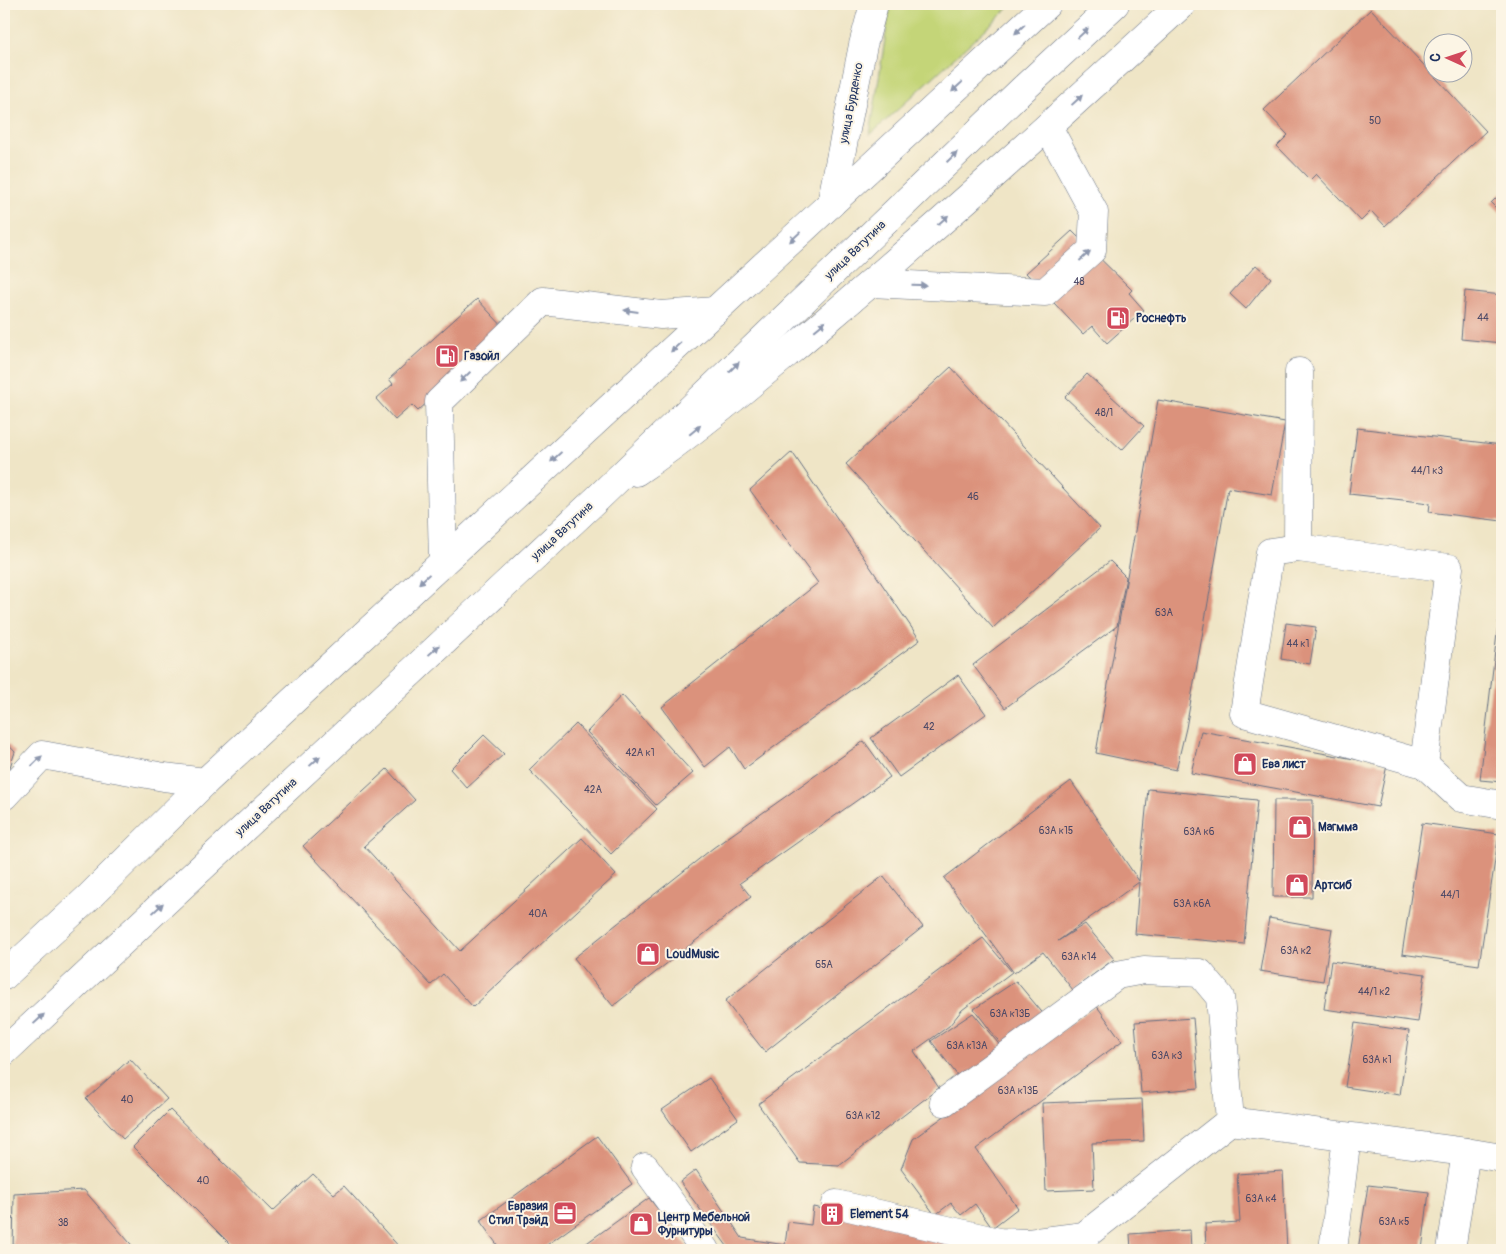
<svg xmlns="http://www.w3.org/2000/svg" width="1506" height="1254" font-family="Pangolin,sans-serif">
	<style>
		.green { fill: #c4d578; stroke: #70826b }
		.building { fill: #db927c }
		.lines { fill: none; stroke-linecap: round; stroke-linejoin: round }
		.minor-casing { stroke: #656f82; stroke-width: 29 }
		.major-casing { stroke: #656f82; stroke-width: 29 }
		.minor { stroke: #fff; stroke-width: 28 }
		.major { stroke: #fff; stroke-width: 28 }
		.oneway { fill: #8d97ae }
		.labels { text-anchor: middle; stroke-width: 4; stroke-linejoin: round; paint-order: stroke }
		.number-label { font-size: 10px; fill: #4b4866 }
		.street-label { font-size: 12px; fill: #1b2f5e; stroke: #fcf5e5 }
		.poi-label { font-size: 12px; font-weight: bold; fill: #1b2f5e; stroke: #fcf5e5; text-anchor: start }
	</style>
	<rect width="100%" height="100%" fill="#fcf5e5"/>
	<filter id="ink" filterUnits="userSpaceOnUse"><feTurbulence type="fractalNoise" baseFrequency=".02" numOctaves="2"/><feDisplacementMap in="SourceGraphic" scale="10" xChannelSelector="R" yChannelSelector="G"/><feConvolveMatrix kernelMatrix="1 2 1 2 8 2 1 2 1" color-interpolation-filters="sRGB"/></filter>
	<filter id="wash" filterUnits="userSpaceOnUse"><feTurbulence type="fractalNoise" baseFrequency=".0096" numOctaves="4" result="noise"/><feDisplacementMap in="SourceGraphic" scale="20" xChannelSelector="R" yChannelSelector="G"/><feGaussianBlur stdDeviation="1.12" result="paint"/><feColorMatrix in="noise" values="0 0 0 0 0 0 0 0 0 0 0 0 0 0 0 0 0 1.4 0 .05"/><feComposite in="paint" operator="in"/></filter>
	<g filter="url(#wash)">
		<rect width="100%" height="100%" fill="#efe5c6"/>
		<!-- green -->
		<polygon class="green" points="891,4 1013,4 870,135 890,7"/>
		<g id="blocks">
			<!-- building -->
			<g class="building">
				<polygon points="1371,9 1486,131 1385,226 1371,211 1361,221 1316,174 1310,180 1277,146 1288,135 1264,110"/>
				<polygon points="1502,192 1502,214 1491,203"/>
				<polygon points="1072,231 1132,290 1129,293 1144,310 1107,343 1092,326 1083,334 1026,273"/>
				<polygon points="1256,265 1271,278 1246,309 1230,294"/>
				<polygon points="1465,291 1502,295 1502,343 1461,339"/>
				<polygon points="477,299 506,330 418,411 412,405 395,420 376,399 393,384 389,379"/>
				<polygon points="951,367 1100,528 993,628 846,464"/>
				<polygon points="1087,374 1144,426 1122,450 1065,397"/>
				<polygon points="1158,400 1285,422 1272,495 1228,488 1186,728 1176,770 1096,753"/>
				<polygon points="1357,428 1502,445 1502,521 1429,512 1430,503 1349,494"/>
				<polygon points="792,452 920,640 744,769 730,747 705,767 662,707 818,583 750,490"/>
				<polygon points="1110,561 1126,577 1117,626 1005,708 973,665"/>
				<polygon points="1501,599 1502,599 1502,782 1480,780"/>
				<polygon points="1286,623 1316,627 1310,664 1281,659"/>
				<polygon points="958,675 986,714 899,777 871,738"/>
				<polygon points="622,695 693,773 656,805 587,732"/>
				<polygon points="576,724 657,809 611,854 529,770"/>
				<polygon points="1201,731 1387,765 1378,807 1191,773"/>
				<polygon points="484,735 504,754 467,788 450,769"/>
				<polygon points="4,740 15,752 9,770 4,775"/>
				<polygon points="864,741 890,777 740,883 751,897 613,1006 574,958 713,848"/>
				<polygon points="387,769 415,800 364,846 460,951 582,838 616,875 473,1007 443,974 431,985 303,846"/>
				<polygon points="1071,781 1139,881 1148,789 1257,800 1244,944 1135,934 1139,882 1058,941 1085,924 1114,959 1073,990 1043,952 1014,973 944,878"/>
				<polygon points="1274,800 1313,800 1312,897 1273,897"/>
				<polygon points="1422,823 1499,834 1479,965 1402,954"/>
				<polygon points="883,876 923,927 765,1052 725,1001"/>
				<polygon points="1269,918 1332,929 1323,981 1260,971"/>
				<polygon points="983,938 1012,972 962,1010 949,1026 914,1051 939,1088 839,1165 800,1163 758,1104"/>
				<polygon points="1331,961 1425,974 1418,1022 1324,1009"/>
				<polygon points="1016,981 1046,1017 1004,1048 974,1009"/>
				<polygon points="1096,1005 1122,1041 976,1149 1018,1208 992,1228 975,1204 961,1215 951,1203 935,1215 901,1169 913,1139"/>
				<polygon points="973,1013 1003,1049 961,1080 931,1041"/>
				<polygon points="1193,1018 1199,1088 1141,1093 1135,1022"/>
				<polygon points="1355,1023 1409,1031 1400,1095 1345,1087"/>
				<polygon points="130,1059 167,1099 123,1139 86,1099"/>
				<polygon points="709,1078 738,1119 691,1152 662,1110"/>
				<polygon points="1142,1099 1144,1141 1092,1143 1094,1189 1046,1191 1042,1103"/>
				<polygon points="170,1110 273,1211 313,1174 334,1194 344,1186 402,1250 236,1250 133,1147"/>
				<polygon points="597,1136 632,1184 540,1250 501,1250 480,1221"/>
				<polygon points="696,1170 742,1238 785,1245 788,1222 811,1225 813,1207 894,1223 983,1250 730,1250 680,1182"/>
				<polygon points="1283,1171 1287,1250 1206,1250 1205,1224 1240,1222 1237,1174"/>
				<polygon points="1368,1185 1429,1192 1422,1250 1358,1250"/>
				<polygon points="84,1190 136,1250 13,1250 14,1194"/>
				<polygon points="649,1198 690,1250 577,1250"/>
				<polygon points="1190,1230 1191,1250 1131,1250 1130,1234"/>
			</g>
		</g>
	</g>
	<g filter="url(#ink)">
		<use href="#blocks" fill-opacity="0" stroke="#656f82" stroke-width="1"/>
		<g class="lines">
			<!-- minor casing -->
			<g class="minor-casing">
				<g id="minor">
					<polyline points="831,204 863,45 874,4"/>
					<polyline points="871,283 1045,292 1092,250 1094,212 1048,127"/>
					<polyline points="1299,372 1298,548 1449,568 1424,764 1461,798 1502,805"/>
					<path d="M636,472C701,428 760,376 820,326C944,222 1063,113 1182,4"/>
					<polyline points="1298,548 1270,552 1244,713 1424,764"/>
					<polyline points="443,561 439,402 543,301 661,315 715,311"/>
					<polyline points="4,796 42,755 164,777 205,782"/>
					<polyline points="944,1102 1117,975 1144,970 1200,973 1220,997 1230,1121 1466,1152"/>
					<polyline points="645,1167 705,1250"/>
					<polyline points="836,1204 999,1242 1028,1243 1084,1236 1230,1121"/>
					<polyline points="1333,1250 1347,1137"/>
					<polyline points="1451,1250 1466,1152 1502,1158"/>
				</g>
			</g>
			<!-- major casing -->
			<g class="major-casing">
				<g id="major">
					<polyline points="4,976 90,896 205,782 1047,4"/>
					<polyline points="4,1052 598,498 1022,90 1115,4"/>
				</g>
			</g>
			<!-- minor -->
			<use href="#minor" class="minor"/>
			<!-- major -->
			<use href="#major" class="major"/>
		</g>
		<!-- one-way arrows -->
		<defs><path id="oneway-solid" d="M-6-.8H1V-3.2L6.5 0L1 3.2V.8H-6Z" transform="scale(1.25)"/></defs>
		<g class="oneway">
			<use href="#oneway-solid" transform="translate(1020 29) rotate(137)"/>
			<use href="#oneway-solid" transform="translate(1083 33) rotate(-43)"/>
			<use href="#oneway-solid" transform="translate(957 87) rotate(137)"/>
			<use href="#oneway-solid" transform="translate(1077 100) rotate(-43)"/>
			<use href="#oneway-solid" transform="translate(952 157) rotate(-44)"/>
			<use href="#oneway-solid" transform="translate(943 220) rotate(-41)"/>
			<use href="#oneway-solid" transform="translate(795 237) rotate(137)"/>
			<use href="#oneway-solid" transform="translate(1085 256) rotate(-42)"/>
			<use href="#oneway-solid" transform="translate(919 285) rotate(2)"/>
			<use href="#oneway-solid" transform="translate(631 311) rotate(-173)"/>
			<use href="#oneway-solid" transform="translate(820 326) rotate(-40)"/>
			<use href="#oneway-solid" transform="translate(676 347) rotate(137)"/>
			<use href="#oneway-solid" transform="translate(734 367) rotate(-44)"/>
			<use href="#oneway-solid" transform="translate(465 377) rotate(136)"/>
			<use href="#oneway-solid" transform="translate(695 430) rotate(-40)"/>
			<use href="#oneway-solid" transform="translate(556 457) rotate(137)"/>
			<use href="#oneway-solid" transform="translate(424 579) rotate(137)"/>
			<use href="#oneway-solid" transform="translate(434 650) rotate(-43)"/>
			<use href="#oneway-solid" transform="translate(37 761) rotate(-44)"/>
			<use href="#oneway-solid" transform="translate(315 761) rotate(-43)"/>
			<use href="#oneway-solid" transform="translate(158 908) rotate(-43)"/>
			<use href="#oneway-solid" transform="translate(39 1019) rotate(-43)"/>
		</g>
	</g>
	<!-- icons -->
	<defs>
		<g id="fuel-square" transform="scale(1.25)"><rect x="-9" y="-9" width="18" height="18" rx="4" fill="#d1495b" stroke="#fcf5e5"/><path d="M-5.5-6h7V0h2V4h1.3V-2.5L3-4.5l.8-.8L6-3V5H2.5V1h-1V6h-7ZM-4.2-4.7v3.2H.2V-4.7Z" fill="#fff"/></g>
		<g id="shop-square" transform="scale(1.25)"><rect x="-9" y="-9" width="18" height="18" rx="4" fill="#d1495b" stroke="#fcf5e5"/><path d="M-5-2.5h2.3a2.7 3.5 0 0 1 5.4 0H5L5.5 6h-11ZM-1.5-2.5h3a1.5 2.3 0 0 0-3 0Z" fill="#fff"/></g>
		<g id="office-square" transform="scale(1.25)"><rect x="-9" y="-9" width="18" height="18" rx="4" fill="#d1495b" stroke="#fcf5e5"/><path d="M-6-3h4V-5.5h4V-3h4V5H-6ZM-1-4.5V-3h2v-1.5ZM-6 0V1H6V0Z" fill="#fff"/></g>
		<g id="building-square" transform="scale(1.25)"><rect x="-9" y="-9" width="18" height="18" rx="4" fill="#d1495b" stroke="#fcf5e5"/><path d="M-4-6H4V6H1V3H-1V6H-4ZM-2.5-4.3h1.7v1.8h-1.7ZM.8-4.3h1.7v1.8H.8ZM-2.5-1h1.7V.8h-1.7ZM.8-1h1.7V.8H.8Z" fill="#fff"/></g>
	</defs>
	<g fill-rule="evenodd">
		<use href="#fuel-square" x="1118" y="318"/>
		<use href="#fuel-square" x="447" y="356"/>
		<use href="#shop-square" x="1245" y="764"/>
		<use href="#shop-square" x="1300" y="827"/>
		<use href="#shop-square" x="1297" y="885"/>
		<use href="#shop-square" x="648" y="954"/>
		<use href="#office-square" x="565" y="1213"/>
		<use href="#building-square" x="832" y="1214"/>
		<use href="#shop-square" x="641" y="1224"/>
	</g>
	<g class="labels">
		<!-- number labels -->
		<g class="number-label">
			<text x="1375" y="124">50</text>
			<text x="1079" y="285">48</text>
			<text x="1483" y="321">44</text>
			<text x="1104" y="416">48/1</text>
			<text x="1427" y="474">44/1 к3</text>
			<text x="973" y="500">46</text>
			<text x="1164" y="616">63А</text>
			<text x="1298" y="647">44 к1</text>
			<text x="929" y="730">42</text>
			<text x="640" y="756">42А к1</text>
			<text x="593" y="793">42А</text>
			<text x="1056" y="834">63А к15</text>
			<text x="1199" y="835">63А к6</text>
			<text x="1450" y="898">44/1</text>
			<text x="1192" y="907">63А к6А</text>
			<text x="538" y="917">40А</text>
			<text x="1296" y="954">63А к2</text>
			<text x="1079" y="960">63А к14</text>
			<text x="824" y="968">65А</text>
			<text x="1374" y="995">44/1 к2</text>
			<text x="1010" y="1017">63А к13Б</text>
			<text x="967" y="1049">63А к13А</text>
			<text x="1167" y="1059">63А к3</text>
			<text x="1377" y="1063">63А к1</text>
			<text x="1018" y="1094">63А к13Б</text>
			<text x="127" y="1103">40</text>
			<text x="863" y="1119">63А к12</text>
			<text x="203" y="1184">40</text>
			<text x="1261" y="1202">63А к4</text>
			<text x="1394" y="1225">63А к5</text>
			<text x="63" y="1226">38</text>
		</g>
		<!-- street labels -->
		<g class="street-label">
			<text transform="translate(851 103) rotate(-79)" y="4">улица Бурденко</text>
			<text transform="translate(855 250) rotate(-44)" y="4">улица Ватутина</text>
			<text transform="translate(562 531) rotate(-43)" y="4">улица Ватутина</text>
			<text transform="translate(266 807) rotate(-43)" y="4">улица Ватутина</text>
		</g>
		<!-- poi labels -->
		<g class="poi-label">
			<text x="1136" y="322">Роснефть</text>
			<text x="464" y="360">Газойл</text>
			<text x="1262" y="768">Ева лист</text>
			<text x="1318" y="831">Магмма</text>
			<text x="1314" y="889">Артсиб</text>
			<text x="666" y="958">LoudMusic</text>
			<text x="548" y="1210" text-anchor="end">Евразия<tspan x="548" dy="14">Стил Трэйд</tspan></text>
			<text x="850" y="1218">Element 54</text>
			<text x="658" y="1221">Центр Мебельной<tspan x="658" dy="14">Фурнитуры</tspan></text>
		</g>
	</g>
	<!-- margin -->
	<rect width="1506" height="1254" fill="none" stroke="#fcf5e5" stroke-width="20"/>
	<!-- north arrow -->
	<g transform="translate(1448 58) rotate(273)"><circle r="24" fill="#fcf5e5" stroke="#a2a6af"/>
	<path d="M0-4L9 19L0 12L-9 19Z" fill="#d1495b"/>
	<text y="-8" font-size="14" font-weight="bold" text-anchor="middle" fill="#1b2f5e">С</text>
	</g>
</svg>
